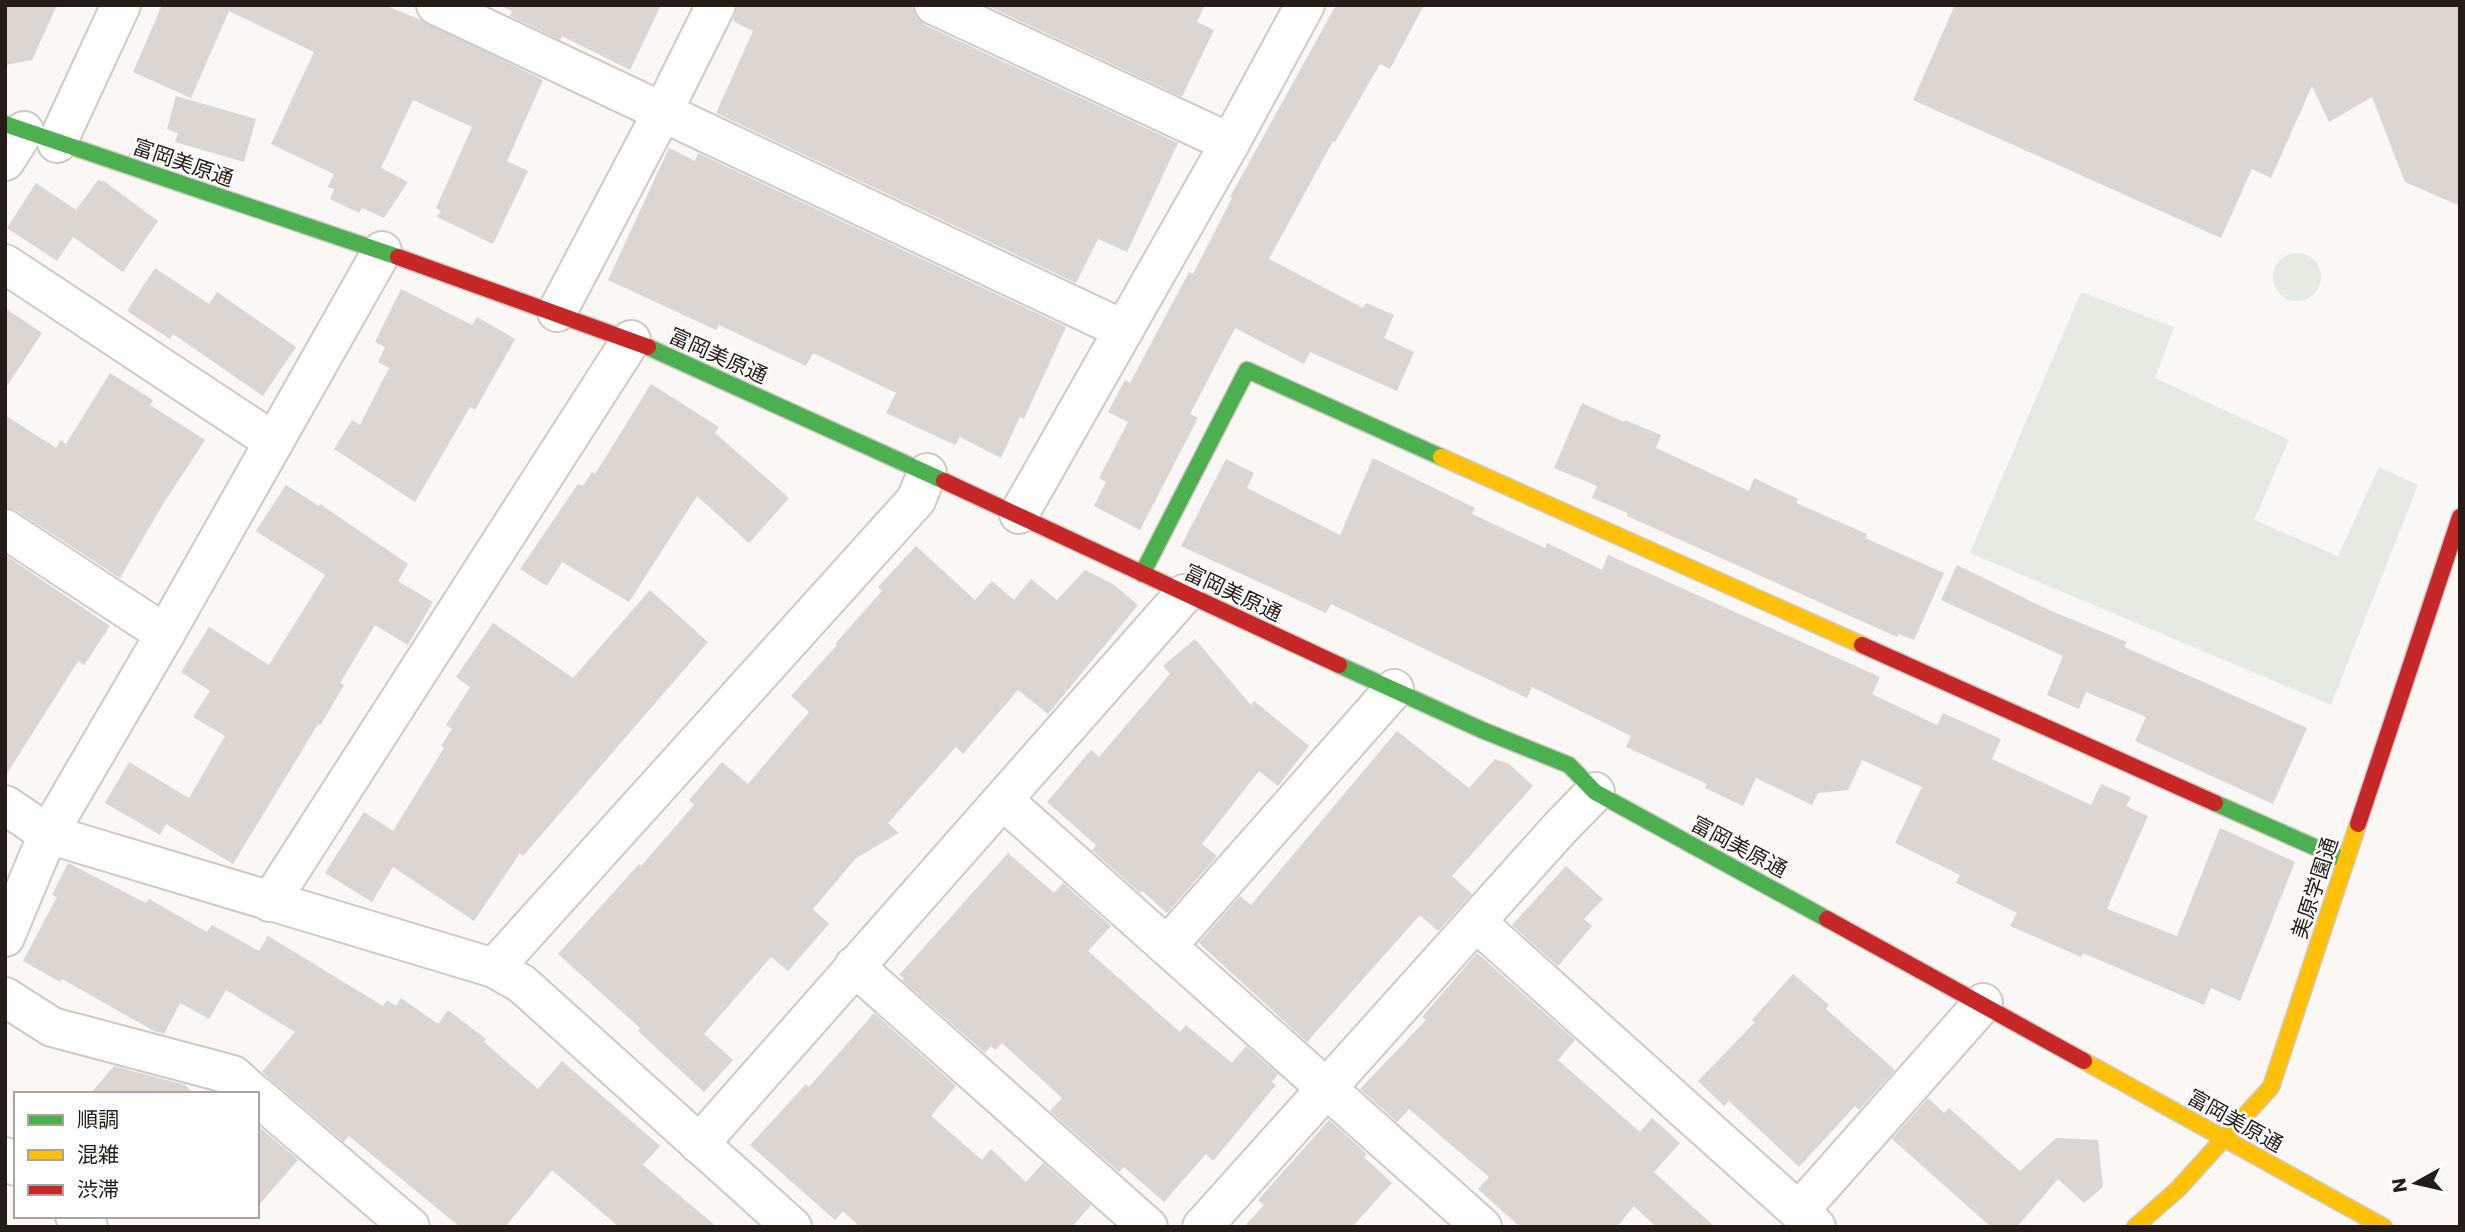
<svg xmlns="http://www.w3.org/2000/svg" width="2465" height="1232" font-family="Poppins,'Noto Sans JP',sans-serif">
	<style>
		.green { fill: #e6ebe1 }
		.building { fill: #dcd5d0 }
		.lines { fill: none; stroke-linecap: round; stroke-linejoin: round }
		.street-casing { stroke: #d0c9c4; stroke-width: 42 }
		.fast-casing { stroke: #d0c9c4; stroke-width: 19 }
		.slow-casing { stroke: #d0c9c4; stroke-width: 19 }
		.jam-casing { stroke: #d0c9c4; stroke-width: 19 }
		.street { stroke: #fefefd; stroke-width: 38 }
		.fast { stroke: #4caf50; stroke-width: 16 }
		.slow { stroke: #ffc107; stroke-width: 16 }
		.jam { stroke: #c62828; stroke-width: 16 }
		.labels { text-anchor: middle; stroke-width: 5; stroke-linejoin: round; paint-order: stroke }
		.street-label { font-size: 21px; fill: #271c15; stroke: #fff }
	</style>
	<rect width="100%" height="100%" fill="#faf7f4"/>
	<!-- green -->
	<g class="green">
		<circle cx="2297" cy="277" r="24"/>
		<polygon points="2081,292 2174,327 2155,378 2289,440 2254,520 2338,556 2379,467 2418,485 2331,705 1970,553"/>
	</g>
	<!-- building -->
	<g class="building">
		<polygon points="5,5 57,5 32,60 5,65"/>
		<polygon points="162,5 384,5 421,20 543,80 507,161 528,171 493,244 437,217 441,211 436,208 472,127 413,100 381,168 408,182 384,218 362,208 359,213 330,199 334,189 328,187 334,174 271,144 314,52 229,11 191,98 133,72"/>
		<polygon points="500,5 661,5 630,70 562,36 560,40 510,16 512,11"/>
		<polygon points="738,5 912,5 916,17 925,25 1178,143 1127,252 1098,239 1076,283 716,113 753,31 733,21"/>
		<polygon points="986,5 1205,5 1197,22 1214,30 1182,97"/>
		<polygon points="1336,5 1424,5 1390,69 1380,64 1335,142 1333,141 1269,259 1363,308 1366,303 1394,315 1384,338 1414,352 1397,391 1310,352 1304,364 1235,328 1190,414 1198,418 1140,530 1094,506 1106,482 1099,478 1128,422 1108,412 1125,380 1130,383 1189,272 1193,274 1232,198 1230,197"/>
		<polygon points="1955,5 2460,5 2460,206 2405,182 2372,97 2329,122 2312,86 2271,178 2252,169 2221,238 1913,100"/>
		<polygon points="176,96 256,119 244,162 175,142 178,133 167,129"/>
		<polygon points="669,148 695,161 698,153 1066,327 1024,419 1020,417 1001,458 960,437 955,445 886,413 896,393 813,353 806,366 719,325 716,330 608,280"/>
		<polygon points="98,180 105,182 158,221 123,272 73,237 57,261 7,228 36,183 76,210"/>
		<polygon points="155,268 209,304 217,292 296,347 263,396 173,334 170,339 127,311"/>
		<polygon points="401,289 472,325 477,317 515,339 475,410 470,407 415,502 334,449 352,420 360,425 389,368 378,362 385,347 375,342"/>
		<polygon points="5,308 42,333 5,389"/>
		<polygon points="110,373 153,400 150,405 205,440 163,504 120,578 17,511 5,507 5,415 56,448 61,440 66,444"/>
		<polygon points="651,384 719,427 715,433 789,498 749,543 697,496 629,602 562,562 547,586 520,569 578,484 583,486 592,472 595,474"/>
		<polygon points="1582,403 1624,422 1625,420 1661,435 1656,448 1749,491 1754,478 1798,499 1796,503 1867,534 1865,538 1944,573 1914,640 1899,634 1897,637 1627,516 1628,513 1592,498 1597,486 1554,468"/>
		<polygon points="1373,458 1475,508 1472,514 1545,548 1547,543 1602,570 1608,555 1880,677 1872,694 1937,725 1943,713 2001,739 1992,759 2091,805 2101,784 2131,797 2126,806 2148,816 2107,909 2177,936 2220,828 2295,862 2240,1001 2211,988 2204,1005 2083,953 2081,957 2010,926 2017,913 1956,883 1960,875 1895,843 1922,787 1862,760 1848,790 1818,793 1812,805 1756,778 1743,806 1705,788 1707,784 1626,747 1631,736 1532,687 1527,698 1331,604 1326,613 1181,546 1226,459 1254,473 1247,488 1340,535"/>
		<polygon points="286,485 319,506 320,504 408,564 398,581 433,602 408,645 375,625 340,683 344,685 320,726 318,724 233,864 166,824 160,835 105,803 129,762 189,798 225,736 193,717 210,691 181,672 209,627 269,665 325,575 256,531"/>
		<polygon points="916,546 975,600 992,581 1014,600 1031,579 1057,600 1085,570 1113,584 1138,605 1048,714 1018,690 963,754 956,747 888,823 899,833 856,858 813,909 829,924 788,971 771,957 704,1034 733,1060 704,1092 638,1031 640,1028 558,954 639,864 641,866 694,805 689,800 722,762 748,784 809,712 791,696 837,645 835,644 882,591 878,587"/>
		<polygon points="5,555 110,626 84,665 78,661 5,777"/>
		<polygon points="1957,565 2049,610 2127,642 2124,647 2307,728 2273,804 2135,741 2146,717 2086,692 2079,709 2047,695 2063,656 1941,600"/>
		<polygon points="650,590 708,642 523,856 520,853 474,921 393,867 372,902 325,873 364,812 393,831 444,748 441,746 452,729 446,725 470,687 456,677 493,623 573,678"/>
		<polygon points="1195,639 1251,705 1254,701 1309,746 1278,786 1259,771 1202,844 1217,856 1167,913 1142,891 1140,893 1092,850 1096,845 1047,802 1091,750 1099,757 1170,674 1163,666"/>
		<polygon points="1397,731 1469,788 1495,759 1509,764 1533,786 1452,876 1472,894 1438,931 1420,915 1307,1042 1199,943 1240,896 1251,905"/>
		<polygon points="1008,853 1054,893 1063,883 1111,926 1088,951 1180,1032 1186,1025 1232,1063 1246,1046 1278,1074 1272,1082 1276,1085 1213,1161 1206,1154 1164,1202 1124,1167 1119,1172 1050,1111 1062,1098 1002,1043 995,1050 991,1046 985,1053 902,980 904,978 899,975"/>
		<polygon points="68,863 146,903 149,899 207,932 212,925 259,951 268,936 383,1006 387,1000 396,1006 401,998 438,1024 448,1010 486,1039 484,1042 538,1089 562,1061 660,1146 643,1165 717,1227 619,1227 552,1170 505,1227 460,1227 349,1136 344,1142 262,1072 295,1032 226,990 209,1019 180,1003 164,1034 154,1031 62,979 60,982 23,961 57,897 52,895"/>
		<polygon points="1566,866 1603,899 1584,919 1592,926 1558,966 1512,925"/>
		<polygon points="1477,953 1575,1040 1558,1060 1640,1132 1652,1118 1680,1143 1654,1172 1715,1227 1656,1227 1634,1206 1617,1227 1520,1227 1478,1189 1489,1177 1409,1109 1397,1122 1360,1089 1426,1020 1422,1017"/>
		<polygon points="1793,974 1829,1005 1826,1009 1895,1070 1859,1110 1855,1106 1799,1167 1729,1101 1724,1106 1698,1081 1755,1022 1752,1020"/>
		<polygon points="874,1013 956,1086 931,1116 982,1160 991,1149 1026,1182 1043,1163 1091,1205 1072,1227 860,1227 843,1211 835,1220 750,1145 806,1084 809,1087"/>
		<polygon points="114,1066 185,1085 195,1094 90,1094"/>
		<polygon points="1928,1098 1944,1113 1949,1108 2020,1171 2056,1138 2098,1140 2103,1187 2084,1203 2058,1179 2017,1227 1991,1227 1892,1139"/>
		<polygon points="1329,1120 1367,1154 1364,1157 1392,1183 1352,1227 1244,1227 1264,1205 1258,1200"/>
		<polygon points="257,1125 298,1160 257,1207"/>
	</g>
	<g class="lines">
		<!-- street casing -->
		<g class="street-casing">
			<g id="street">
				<polyline points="436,5 1124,330"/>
				<polyline points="934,5 1230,143"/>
				<polyline points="57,143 121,5"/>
				<polyline points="5,161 24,131"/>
				<polyline points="5,264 274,442"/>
				<polyline points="557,312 662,113 716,5"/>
				<polyline points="1019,514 1230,143 1305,5"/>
				<polyline points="5,529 165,634"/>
				<polyline points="1004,801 1482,1227"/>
				<polyline points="5,805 48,834 494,968 522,984 792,1227"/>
				<polyline points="270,902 631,340"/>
				<polyline points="1476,922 1816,1227"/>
				<polyline points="5,937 48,834 165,634 382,251"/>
				<polyline points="1167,946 1394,689"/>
				<polyline points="854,966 1148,1227"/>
				<polyline points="494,968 916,500 927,473"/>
				<polyline points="5,997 52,1027 233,1075 254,1094"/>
				<polyline points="257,1096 410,1227"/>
				<path d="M699,1144C859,960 1023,779 1184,594"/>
				<polyline points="5,1157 16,1166"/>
				<polyline points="1799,1211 1983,1003"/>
				<polyline points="75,1216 88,1227"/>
				<polyline points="1202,1227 1560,828 1595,792"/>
			</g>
		</g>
		<!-- fast casing -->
		<g class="fast-casing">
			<g id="fast">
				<polyline points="5,124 398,257"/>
				<polyline points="648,347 944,481"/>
				<polyline points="1142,574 1247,370 1441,457"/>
				<polyline points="1339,665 1482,730 1569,765 1595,792 1827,919"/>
				<polyline points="2215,803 2346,861"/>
			</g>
		</g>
		<!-- slow casing -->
		<g class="slow-casing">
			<g id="slow">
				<polyline points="1441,457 1862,645"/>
				<polyline points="2084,1061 2384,1227"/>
				<polyline points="2135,1227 2178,1189 2271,1087 2358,824"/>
			</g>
		</g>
		<!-- jam casing -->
		<g class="jam-casing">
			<g id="jam">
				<polyline points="398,257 648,347"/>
				<polyline points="944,481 1339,665"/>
				<polyline points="1862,645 2215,803"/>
				<polyline points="2358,824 2460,517"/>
				<polyline points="1827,919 2084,1061"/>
			</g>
		</g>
		<!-- street -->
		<use href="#street" class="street"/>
		<!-- fast -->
		<use href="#fast" class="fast"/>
		<!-- slow -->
		<use href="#slow" class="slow"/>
		<!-- jam -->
		<use href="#jam" class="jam"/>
	</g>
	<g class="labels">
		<!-- street labels -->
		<g class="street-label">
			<text transform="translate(183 163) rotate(19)" y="7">富岡美原通</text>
			<text transform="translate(718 356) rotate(24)" y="7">富岡美原通</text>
			<text transform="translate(1233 593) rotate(25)" y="7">富岡美原通</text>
			<text transform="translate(1739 847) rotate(28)" y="7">富岡美原通</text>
			<text transform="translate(2315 888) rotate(-72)" y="7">美原学園通</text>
			<text transform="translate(2235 1121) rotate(29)" y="7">富岡美原通</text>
		</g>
	</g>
	<!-- border -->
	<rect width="2465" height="1232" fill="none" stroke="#271c15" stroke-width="14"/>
	<!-- legend -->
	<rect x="14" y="1092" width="245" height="126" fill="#ffffff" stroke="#a9a4a1" stroke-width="2"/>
	<rect x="28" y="1115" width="35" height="10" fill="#4caf50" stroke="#a9a4a1" stroke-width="2"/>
	<text x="77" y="1127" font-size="21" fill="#271c15">順調</text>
	<rect x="28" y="1150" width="35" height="10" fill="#ffc107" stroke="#a9a4a1" stroke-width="2"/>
	<text x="77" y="1162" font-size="21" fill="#271c15">混雑</text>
	<rect x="28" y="1185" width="35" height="10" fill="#c62828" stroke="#a9a4a1" stroke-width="2"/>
	<text x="77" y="1197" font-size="21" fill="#271c15">渋滞</text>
	<!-- north arrow -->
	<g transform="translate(2416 1183) rotate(262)" stroke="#ffffff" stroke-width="5" paint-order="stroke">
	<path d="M0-5L12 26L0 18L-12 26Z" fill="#271c15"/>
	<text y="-10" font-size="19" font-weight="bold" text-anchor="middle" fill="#271c15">N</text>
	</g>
</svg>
